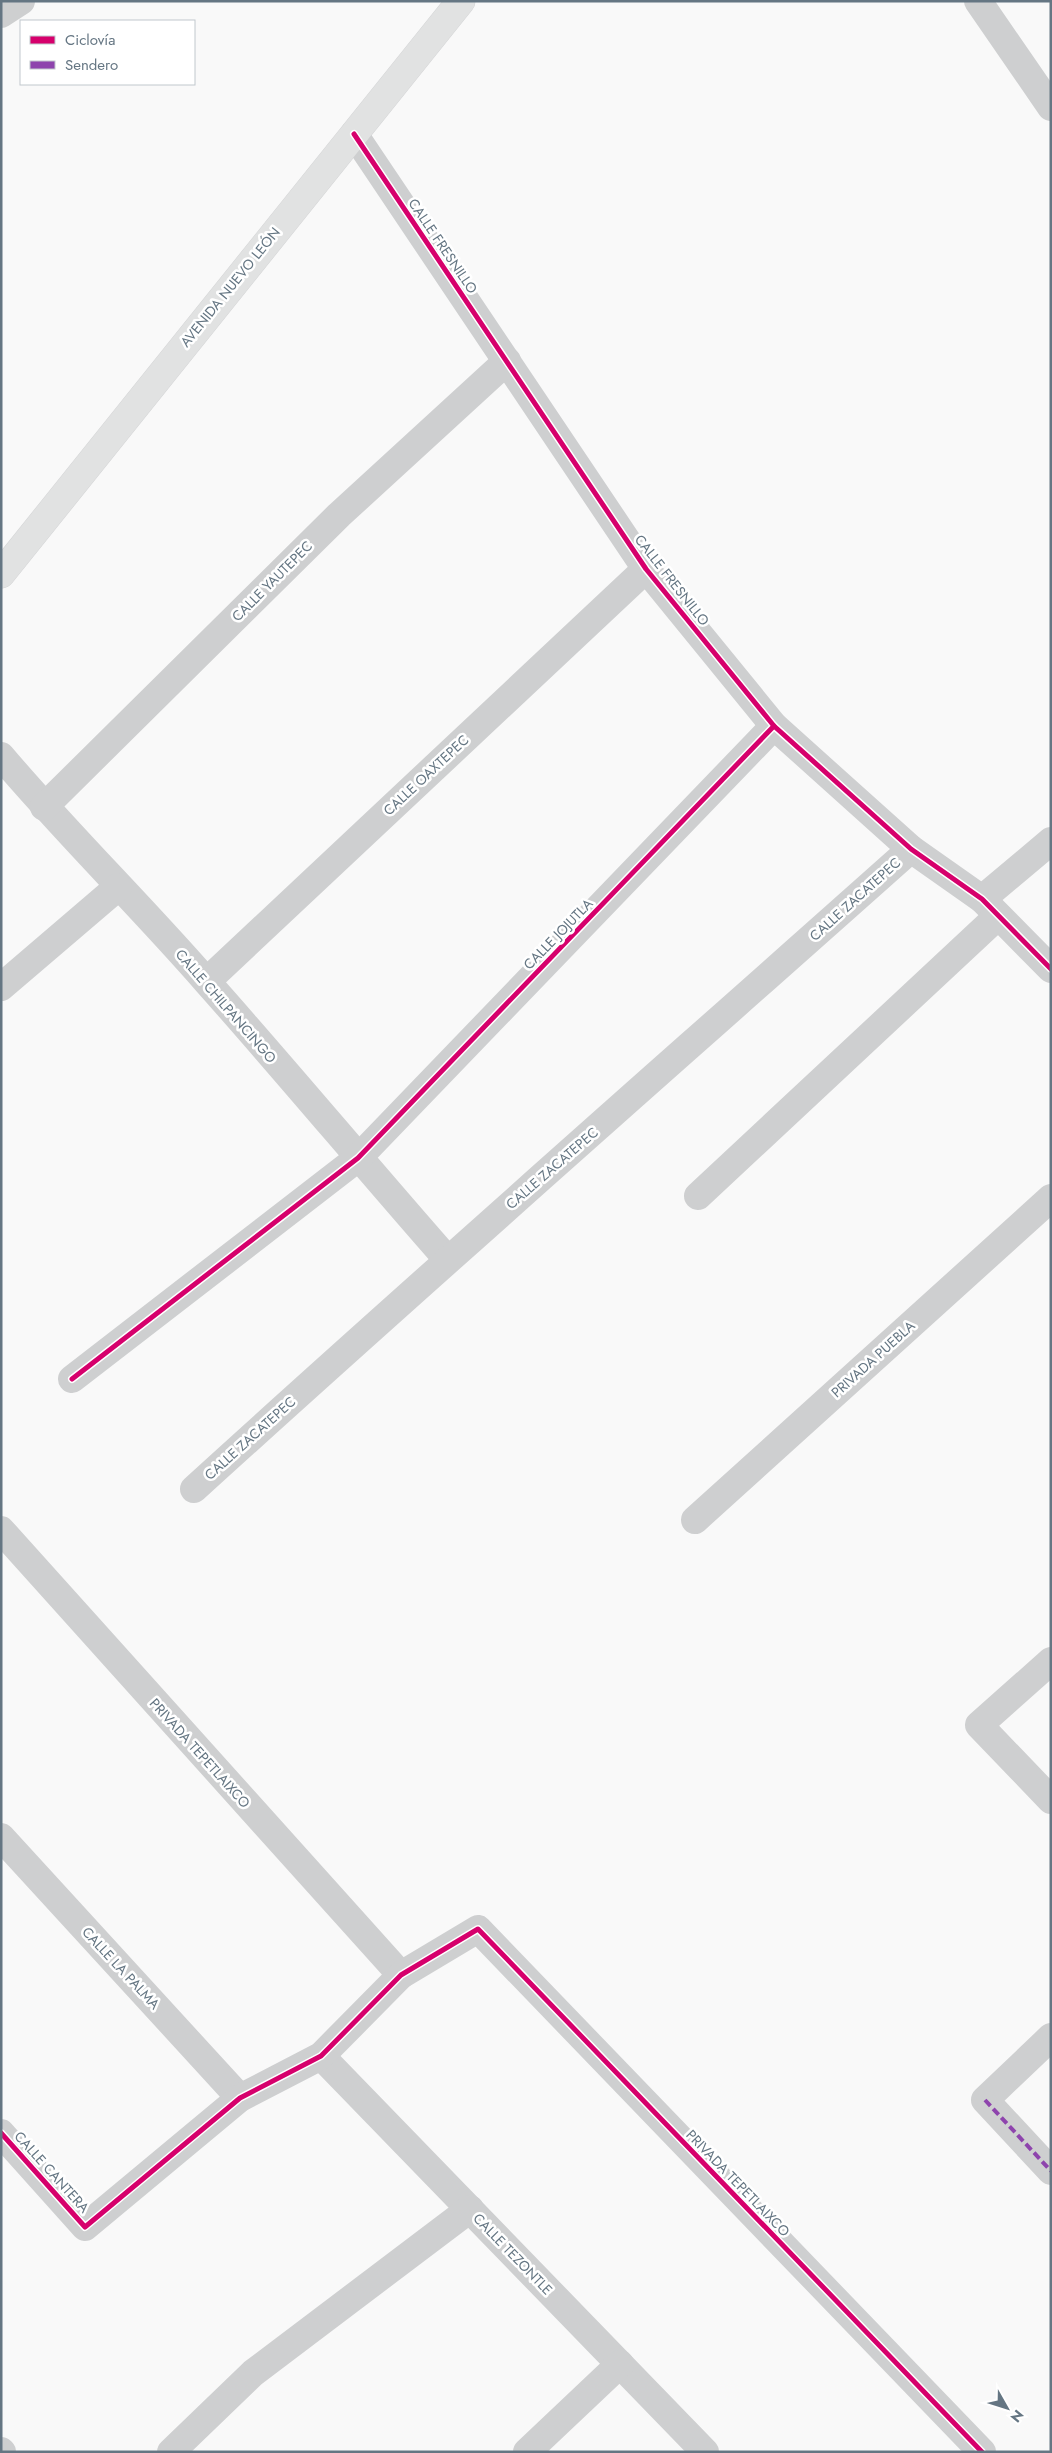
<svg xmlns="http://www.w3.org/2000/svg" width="1052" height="2453" font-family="Jost,sans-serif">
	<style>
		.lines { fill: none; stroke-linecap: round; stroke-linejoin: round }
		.secondary-casing { stroke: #d5d6d7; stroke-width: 29 }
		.street { stroke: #cecfd0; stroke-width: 28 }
		.secondary { stroke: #e1e2e2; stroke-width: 28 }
		.quiet { stroke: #8e44ad; stroke-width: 4; stroke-dasharray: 8 4; stroke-linecap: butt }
		.cycleway-casing { stroke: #fff; stroke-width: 8 }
		.cycleway { stroke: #d6006c; stroke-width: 5 }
		.labels { text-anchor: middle; stroke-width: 5; stroke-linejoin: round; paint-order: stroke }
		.street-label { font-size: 14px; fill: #657683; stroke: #fff }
	</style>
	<rect width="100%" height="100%" fill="#f9f9f9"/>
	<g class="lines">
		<!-- secondary casing -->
		<g class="secondary-casing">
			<polyline id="secondary" points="1,574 461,1"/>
		</g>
		<!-- street -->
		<g class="street">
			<polyline points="978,1 1051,107"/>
			<polyline points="1,14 21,1"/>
			<polyline points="354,134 646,569 774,726 911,849 982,899 1051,969"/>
			<path d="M1,756C67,834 140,905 207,982C288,1073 366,1167 447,1259"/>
			<polyline points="44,807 339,515 507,361"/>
			<polyline points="982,899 1051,841"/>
			<polyline points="207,981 646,569"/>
			<polyline points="1,987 118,887"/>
			<polyline points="698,1196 998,916"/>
			<polyline points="72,1379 358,1158 774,726"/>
			<path d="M194,1489C431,1273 672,1062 911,849"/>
			<polyline points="695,1520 1051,1198"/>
			<polyline points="1,1530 401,1975"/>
			<polyline points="1051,1661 979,1725 1051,1800"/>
			<polyline points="1,1837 240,2098"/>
			<polyline points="1051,2037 985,2100 1051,2171"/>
			<polyline points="321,2056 705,2452"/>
			<polyline points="1,2133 85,2227 240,2098 321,2056 401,1975 478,1929 982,2452"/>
			<polyline points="1,2451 2,2452"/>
			<polyline points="171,2452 253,2373 470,2209"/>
			<polyline points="527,2452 620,2364"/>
		</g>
		<!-- secondary -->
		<use href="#secondary" class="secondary"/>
		<!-- quiet -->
		<polyline class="quiet" points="985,2100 1051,2171"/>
		<!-- cycleway casing -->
		<g class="cycleway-casing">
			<g id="cycleway">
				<polyline points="354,134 646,569 774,726 911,849 982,899 1051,969"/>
				<polyline points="72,1379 358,1158 774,726"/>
				<polyline points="1,2133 85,2227 240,2098 321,2056 401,1975 478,1929 982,2452"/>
			</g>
		</g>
		<!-- cycleway -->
		<use href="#cycleway" class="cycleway"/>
	</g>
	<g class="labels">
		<!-- street labels -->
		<g class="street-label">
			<text transform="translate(443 246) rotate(56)" y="5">CALLE FRESNILLO</text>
			<text transform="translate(230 287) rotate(-51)" y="5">AVENIDA NUEVO LEÓN</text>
			<text transform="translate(672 580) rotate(52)" y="5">CALLE FRESNILLO</text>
			<text transform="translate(272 581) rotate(-45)" y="5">CALLE YAUTEPEC</text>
			<text transform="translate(426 775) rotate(-43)" y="5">CALLE OAXTEPEC</text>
			<text transform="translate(855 899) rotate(-42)" y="5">CALLE ZACATEPEC</text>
			<text transform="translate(558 934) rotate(-46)" y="5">CALLE JOJUTLA</text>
			<text transform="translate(226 1006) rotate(49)" y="5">CALLE CHILPANCINGO</text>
			<text transform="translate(552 1168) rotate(-41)" y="5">CALLE ZACATEPEC</text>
			<text transform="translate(873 1359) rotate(-42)" y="5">PRIVADA PUEBLA</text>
			<text transform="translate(250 1438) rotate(-42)" y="5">CALLE ZACATEPEC</text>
			<text transform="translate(200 1753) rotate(48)" y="5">PRIVADA TEPETLAIXCO</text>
			<text transform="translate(121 1968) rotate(47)" y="5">CALLE LA PALMA</text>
			<text transform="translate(52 2172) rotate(48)" y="5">CALLE CANTERA</text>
			<text transform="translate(738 2183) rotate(46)" y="5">PRIVADA TEPETLAIXCO</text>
			<text transform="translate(513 2254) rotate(46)" y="5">CALLE TEZONTLE</text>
		</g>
	</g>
	<!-- border -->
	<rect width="1052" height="2453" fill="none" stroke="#657683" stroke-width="5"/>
	<!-- legend -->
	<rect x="20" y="20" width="175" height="65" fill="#ffffff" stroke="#c1c8cd"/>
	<rect x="30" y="36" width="25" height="8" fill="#d6006c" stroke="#c1c8cd"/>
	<text x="65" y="45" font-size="15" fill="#657683">Ciclovía</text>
	<rect x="30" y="61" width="25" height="8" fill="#8e44ad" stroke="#c1c8cd"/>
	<text x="65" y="70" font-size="15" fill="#657683">Sendero</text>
	<!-- north arrow -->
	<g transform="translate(1007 2408) rotate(129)" stroke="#ffffff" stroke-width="4" paint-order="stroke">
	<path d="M0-4L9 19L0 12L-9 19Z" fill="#657683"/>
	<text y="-8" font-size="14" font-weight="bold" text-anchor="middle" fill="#657683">N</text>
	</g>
</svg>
